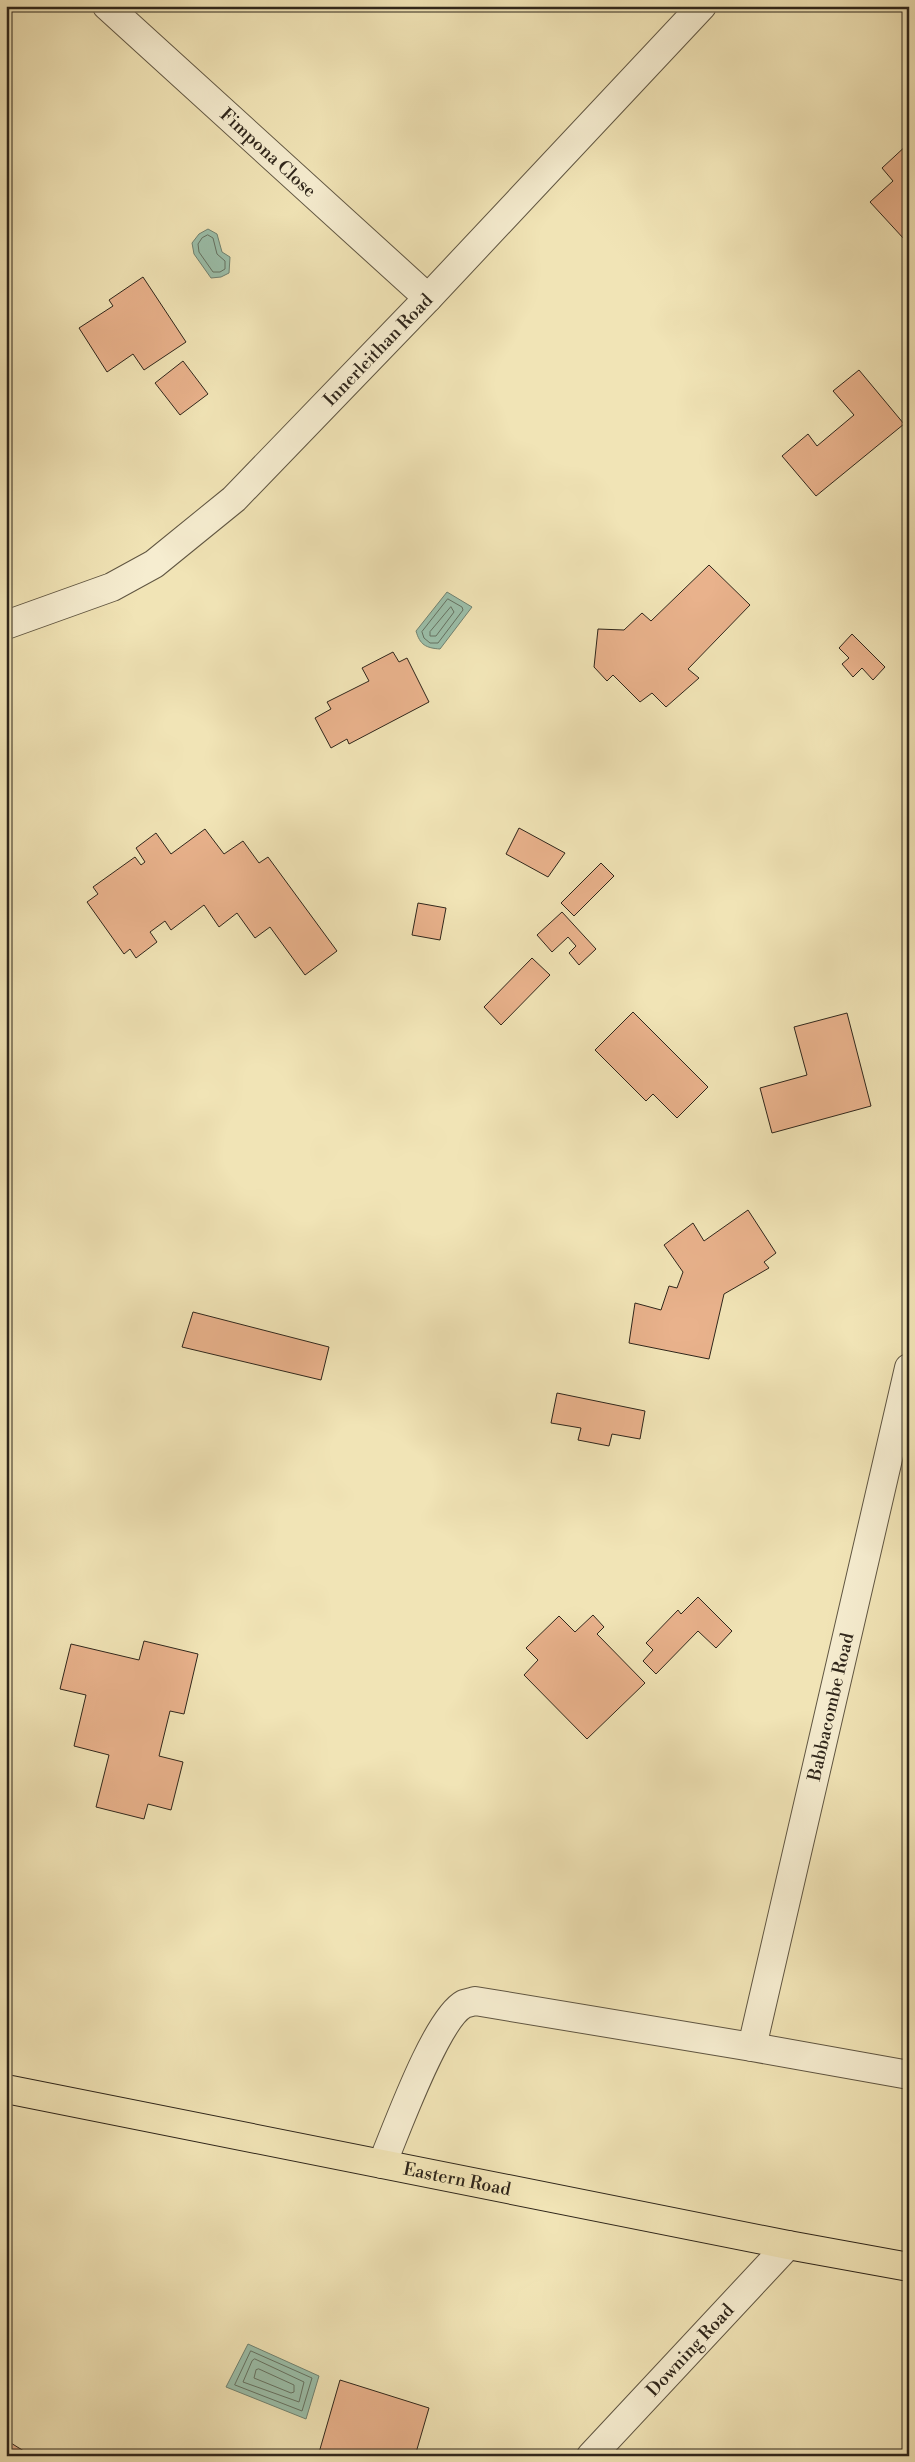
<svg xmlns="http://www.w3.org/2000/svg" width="915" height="2462" font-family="'Libre Bodoni',serif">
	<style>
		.water { fill: #9bbfaa; stroke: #708271 }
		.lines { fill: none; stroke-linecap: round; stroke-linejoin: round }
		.shore { stroke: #657262; stroke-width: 1 }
		.building { fill: #e9b28c; stroke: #2f261b }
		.minor-casing { stroke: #605642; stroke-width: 30 }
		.primary-casing { stroke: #2f261b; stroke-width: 30 }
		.minor { stroke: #f6edd0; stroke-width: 28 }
		.primary { stroke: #f1e4b6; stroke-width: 28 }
		.labels { text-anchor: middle; stroke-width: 4; stroke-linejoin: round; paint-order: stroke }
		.street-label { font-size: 18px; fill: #2f261b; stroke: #f6edd0 }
	</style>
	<rect width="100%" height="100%" fill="#f1e4b6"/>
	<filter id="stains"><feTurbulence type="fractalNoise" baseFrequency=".004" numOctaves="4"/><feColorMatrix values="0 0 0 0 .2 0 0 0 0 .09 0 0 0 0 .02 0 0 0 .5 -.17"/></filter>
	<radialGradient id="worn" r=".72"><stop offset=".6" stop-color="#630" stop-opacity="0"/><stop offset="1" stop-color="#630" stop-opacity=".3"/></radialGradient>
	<!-- water -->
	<g class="water">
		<polygon points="208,229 217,234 222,252 230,257 229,273 221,277 211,278 194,254 192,243 199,234"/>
		<path d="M447,592L472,607L440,649C426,648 420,645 416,631Z"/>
		<polygon points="248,2344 319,2376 306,2419 226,2387"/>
	</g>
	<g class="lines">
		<!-- shore -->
		<g class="shore">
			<polygon points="208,235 213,238 217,254 225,261 225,269 220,272 213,272 199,252 198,244 202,238"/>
			<polygon points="448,599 462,607 463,610 438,643 430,643 424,638 422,632"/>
			<polygon points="451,607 454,612 436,636 430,636 430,632"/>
			<polygon points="251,2351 312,2378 302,2411 235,2385"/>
			<polygon points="255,2359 304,2382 299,2402 243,2382 252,2361"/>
			<polygon points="259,2369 294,2385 294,2392 291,2393 254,2378 256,2370"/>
		</g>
	</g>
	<!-- building -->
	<g class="building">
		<polygon points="909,143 909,234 904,239 870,202 893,181 882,168"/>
		<polygon points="143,277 186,342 144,370 133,354 107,372 79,328 113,306 109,300"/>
		<polygon points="183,361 208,394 180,415 155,383"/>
		<polygon points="859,370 904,424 816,496 782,456 808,434 817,446 854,415 833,391"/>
		<polygon points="709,565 750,605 688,669 699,678 666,707 652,693 640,702 613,675 607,681 594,667 598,629 624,630 642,613 651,621"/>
		<polygon points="852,634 885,667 873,680 862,668 853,677 842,664 849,658 839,648"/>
		<polygon points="393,652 399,662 407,658 429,702 349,744 347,739 331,748 315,718 331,709 327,702 369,681 362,668"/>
		<polygon points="519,828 565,853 548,877 506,854"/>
		<polygon points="205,829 224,854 243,841 259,863 268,857 337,951 305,975 270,927 255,938 237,913 219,927 204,905 171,930 165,921 150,932 157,942 136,958 130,949 124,954 87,902 98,894 93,887 135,857 141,865 145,862 136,848 156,833 171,854"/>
		<polygon points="601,863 614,876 574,916 561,903"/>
		<polygon points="418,903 446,908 440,940 412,935"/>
		<polygon points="562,912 596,949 579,965 569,953 576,946 568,937 552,952 537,935"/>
		<polygon points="532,958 550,975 501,1025 484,1007"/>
		<polygon points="633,1012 708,1087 677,1118 653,1094 646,1101 595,1050"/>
		<polygon points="847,1013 871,1106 772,1133 760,1088 807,1075 794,1027"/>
		<polygon points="748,1210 776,1253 764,1262 769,1268 724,1294 709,1359 629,1343 635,1303 661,1310 669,1286 677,1288 683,1272 664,1245 693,1223 704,1241"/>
		<polygon points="193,1312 329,1347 321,1380 182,1347"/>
		<polygon points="557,1393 645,1411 640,1439 612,1434 609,1446 578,1440 581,1428 551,1423"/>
		<polygon points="698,1597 732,1631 716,1648 698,1631 656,1674 643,1661 653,1650 646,1643 678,1610 681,1614"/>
		<polygon points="593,1615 604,1627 597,1634 645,1683 587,1739 524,1675 538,1660 526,1648 559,1616 575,1632"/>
		<polygon points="144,1641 198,1654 184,1714 170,1711 159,1756 183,1762 171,1810 148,1804 144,1819 96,1807 109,1755 74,1746 86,1695 60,1689 71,1644 139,1660"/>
		<polygon points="340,2380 429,2408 415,2456 318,2456"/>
		<polygon points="6,2440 32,2456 6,2456"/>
	</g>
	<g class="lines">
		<!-- minor casing -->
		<g class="minor-casing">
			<g id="minor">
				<path id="s1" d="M107,6L428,298"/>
				<path id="s2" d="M6,625L112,587L154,564L234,499L428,298L702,6"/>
				<path id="s3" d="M752,2047L909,1368"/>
				<path d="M382,2164C396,2131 436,2019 464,2004C467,2003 472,2002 475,2001L752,2047L909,2075"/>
				<path id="s4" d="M591,2456L788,2245"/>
			</g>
		</g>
		<!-- primary casing -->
		<g class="primary-casing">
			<g id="primary">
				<path id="s5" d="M6,2089L788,2245L909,2267"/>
			</g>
		</g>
		<!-- minor -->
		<use href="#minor" class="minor"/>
		<!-- primary -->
		<use href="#primary" class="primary"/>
	</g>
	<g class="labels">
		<!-- street labels -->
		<g class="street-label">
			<text dy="6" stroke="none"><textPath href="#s1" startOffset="218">Fimpona Close</textPath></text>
			<text dy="6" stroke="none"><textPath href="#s2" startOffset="471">Innerleithan Road</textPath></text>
			<text dy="6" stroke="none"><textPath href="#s3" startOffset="349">Babbacombe Road</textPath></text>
			<text dy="6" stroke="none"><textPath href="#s5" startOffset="460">Eastern Road</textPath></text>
			<text dy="6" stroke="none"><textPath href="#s4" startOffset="145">Downing Road</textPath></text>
		</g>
	</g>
	<!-- margin -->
	<rect width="915" height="2462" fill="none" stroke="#f1e4b6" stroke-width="25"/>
	<rect x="8" y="8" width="900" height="2447" fill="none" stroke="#2f261b" stroke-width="2.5"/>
	<rect x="12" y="12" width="890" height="2437" fill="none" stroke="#2f261b"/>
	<rect width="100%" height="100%" filter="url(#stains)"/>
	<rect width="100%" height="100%" fill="url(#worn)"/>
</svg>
